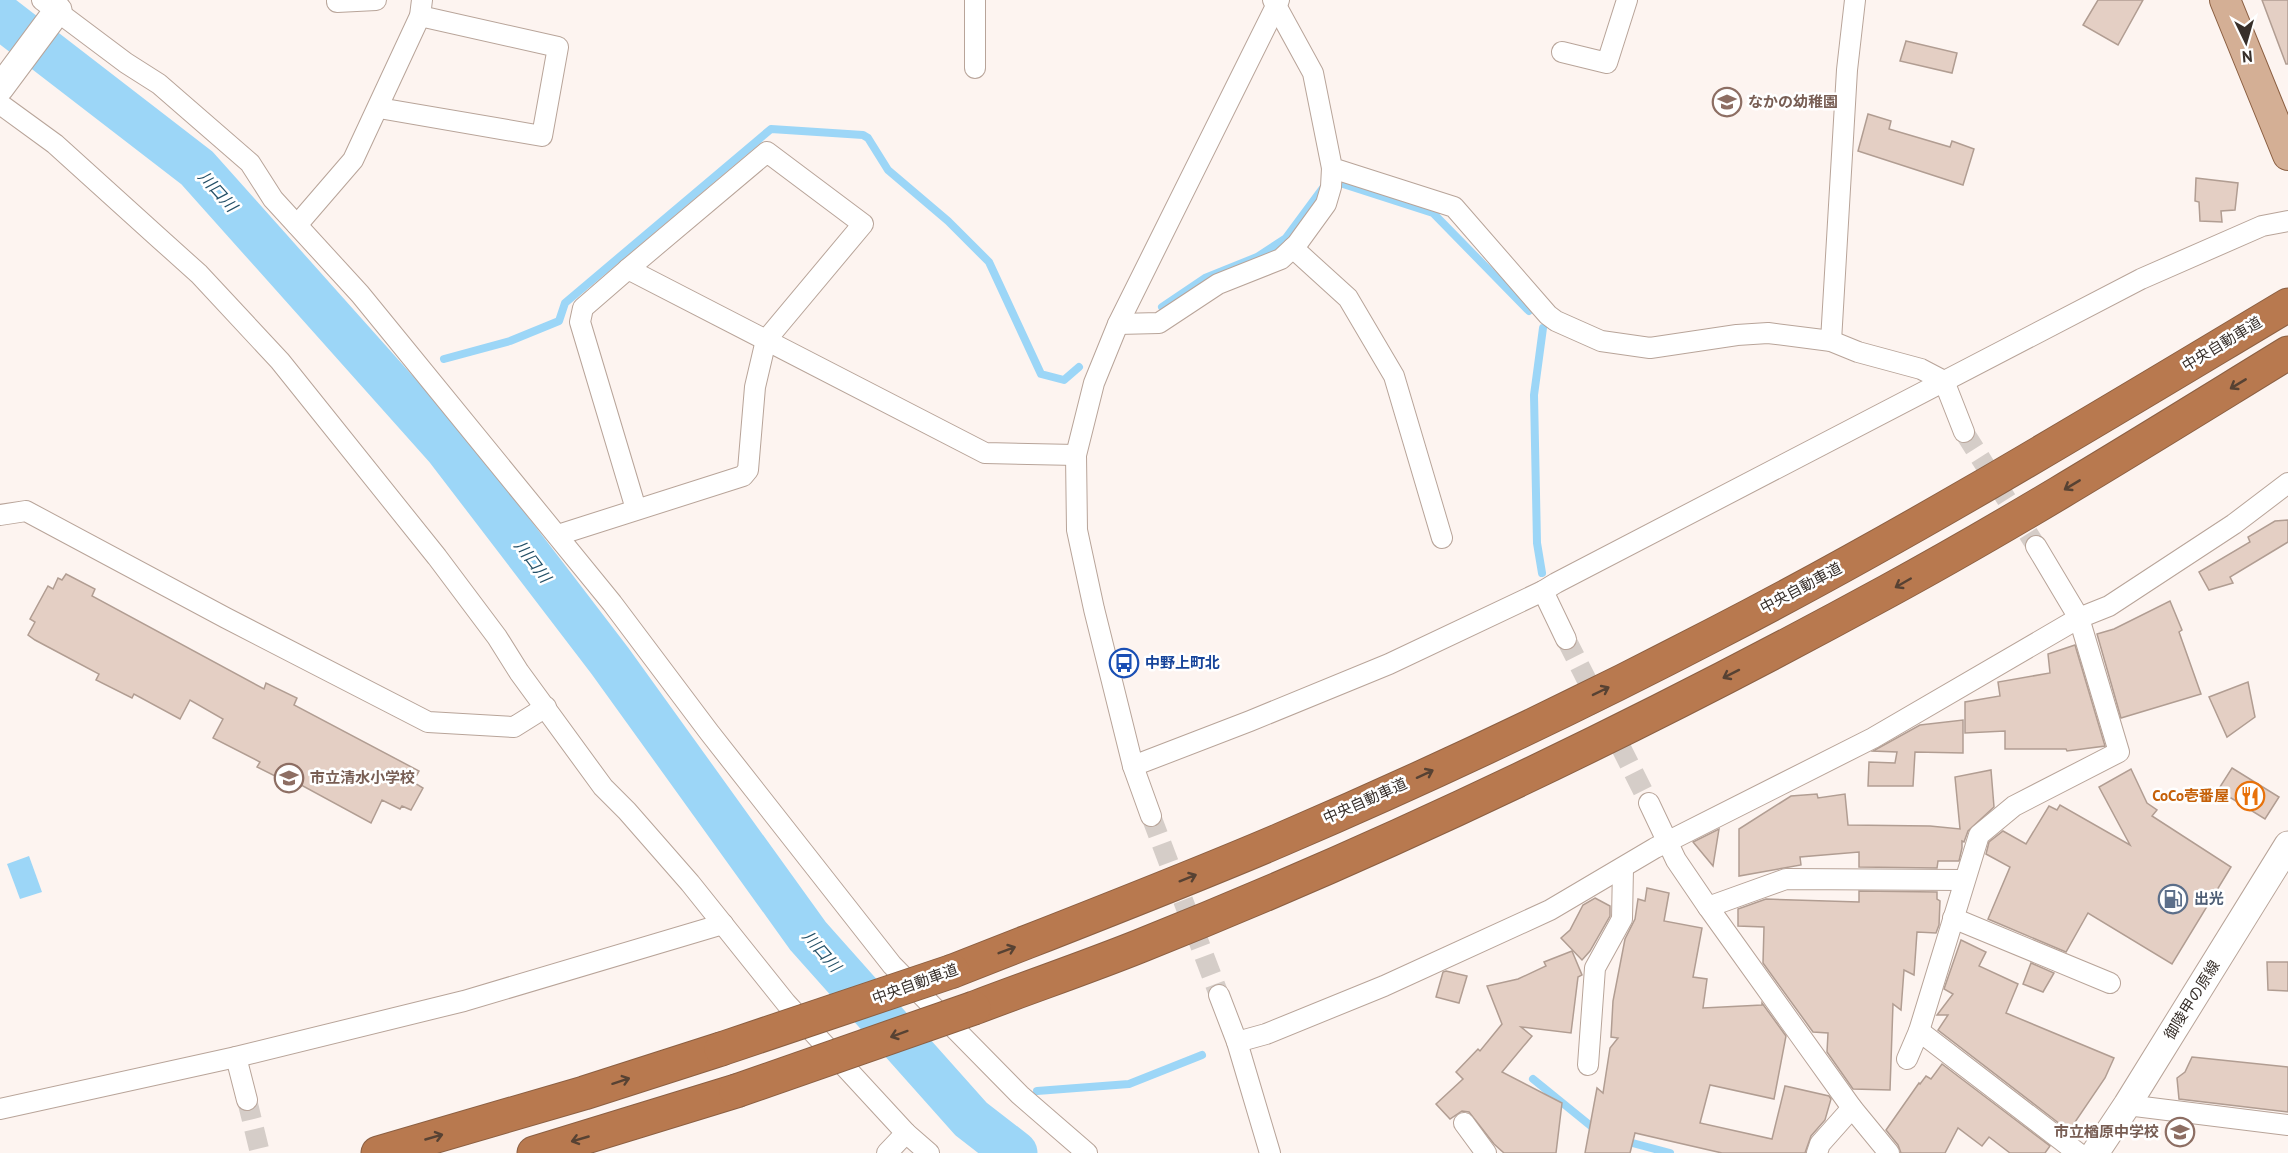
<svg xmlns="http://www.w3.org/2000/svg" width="2288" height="1153" font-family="'PT Sans','Noto Sans JP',sans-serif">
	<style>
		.water { fill: #9cd6f7 }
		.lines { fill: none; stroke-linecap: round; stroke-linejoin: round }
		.stream { stroke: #9cd6f7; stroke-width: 8 }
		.river { stroke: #9cd6f7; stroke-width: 45 }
		.building { fill: #e4cfc4; stroke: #b19d92; stroke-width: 1.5 }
		.street-tunnel { stroke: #d5cdc8; stroke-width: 20; stroke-dasharray: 20 10; stroke-linecap: butt }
		.street-casing { stroke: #b8a499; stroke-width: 22 }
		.secondary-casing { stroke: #b8a499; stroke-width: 29 }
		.primary-casing { stroke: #8b5f42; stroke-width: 32 }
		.highway-casing { stroke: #8b5f42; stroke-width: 35 }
		.street { stroke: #fff; stroke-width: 20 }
		.secondary { stroke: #fff; stroke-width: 27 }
		.primary { stroke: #d4af95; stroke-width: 30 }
		.highway { stroke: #b8794f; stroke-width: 33 }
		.highway-bridge-casing { stroke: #8b5f42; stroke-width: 35; stroke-linecap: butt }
		.highway-bridge { stroke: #b8794f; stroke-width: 33 }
		.oneway { stroke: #574233 }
		.labels { text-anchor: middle; stroke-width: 5; stroke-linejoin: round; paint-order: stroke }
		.education-label { font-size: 15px; font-weight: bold; fill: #785e54; stroke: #fff; text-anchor: start }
		.street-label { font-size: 15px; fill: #372f2a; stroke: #fff }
		.transit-label { font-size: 15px; font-weight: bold; fill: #164399; stroke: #fff; text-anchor: start }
		.food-label { font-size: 15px; font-weight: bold; fill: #c56008; stroke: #fff; text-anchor: end }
		.service-label { font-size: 15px; font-weight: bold; fill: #4e5e75; stroke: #fff; text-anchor: start }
		.water-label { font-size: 16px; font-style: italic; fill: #245067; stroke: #fff }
	</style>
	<rect width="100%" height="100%" fill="#fdf4f0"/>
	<!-- water -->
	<polygon class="water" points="29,856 42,892 20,899 7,864"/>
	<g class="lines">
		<!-- stream -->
		<g class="stream">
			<polyline points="1340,183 1433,213 1529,311"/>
			<polyline points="1162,307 1205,278 1257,257 1286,238 1323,188"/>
			<polyline points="444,359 510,341 559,321 565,303 771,129 863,135 868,138 888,170 948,221 989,262 1041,374 1064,380 1079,367"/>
			<polyline points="1542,573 1537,543 1534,395 1543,328"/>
			<polyline points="1533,1079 1597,1131"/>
			<polyline points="1037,1091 1129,1084 1202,1055"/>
			<polyline points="1625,1141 1670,1153"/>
		</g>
		<!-- river -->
		<polyline class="river" points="0,16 197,168 447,448 610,661 808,936 971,1119 1015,1153"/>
	</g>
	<!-- building -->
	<g class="building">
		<polygon points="2098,0 2143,0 2118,45 2083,25"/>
		<polygon points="2262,0 2288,0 2288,64 2286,64"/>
		<polygon points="1906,41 1957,53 1952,73 1900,61"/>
		<polygon points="1868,114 1891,121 1889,129 1950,147 1952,141 1974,149 1963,185 1858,151"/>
		<polygon points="2196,178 2238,183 2235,210 2221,211 2222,222 2200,221 2199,202 2195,201"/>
		<polygon points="2288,520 2288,542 2230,577 2233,583 2209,590 2199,572 2250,542 2248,537 2275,521"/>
		<polygon points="66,574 95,589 92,596 264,689 266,683 297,698 294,705 419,771 413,782 423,788 411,810 402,806 400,809 382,800 371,823 281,774 279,778 257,767 260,762 213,738 223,719 190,700 180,719 134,694 132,698 96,680 99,674 35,640 28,635 35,622 30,619 48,586 53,589 58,578 62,580"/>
		<polygon points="2170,601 2182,630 2179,632 2201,694 2121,718 2097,634 2114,629"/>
		<polygon points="2075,645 2105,746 2067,751 2066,749 2005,749 2005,731 1965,733 1965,702 2000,696 1998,682 2050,673 2048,654"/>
		<polygon points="2248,682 2255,717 2227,737 2209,697"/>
		<polygon points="1963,720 1963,753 1915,752 1913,786 1868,786 1869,762 1895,763 1897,752 1873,751 1920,725"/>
		<polygon points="2232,768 2279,797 2265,819 2218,790"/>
		<polygon points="2131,769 2147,803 2157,810 2152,816 2231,867 2172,964 2088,913 2066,952 1988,919 2010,867 1986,854 1989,842 2003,831 2026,844 2049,806 2057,810 2060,805 2130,845 2099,787"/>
		<polygon points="1991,770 1994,807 1968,831 1964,842 1962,841 1962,848 1959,861 1938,861 1937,868 1859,867 1859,852 1800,857 1801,865 1739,876 1739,829 1791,796 1817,794 1818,798 1845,794 1848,825 1930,826 1960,829 1955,777"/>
		<polygon points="1719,829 1713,866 1693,842"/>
		<polygon points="1647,888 1669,893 1664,921 1702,928 1693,977 1707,979 1703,1008 1762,1005 1762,1003 1786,1036 1774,1099 1710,1085 1700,1123 1772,1139 1785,1086 1829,1096 1831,1099 1825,1120 1811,1136 1805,1153 1722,1153 1635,1133 1630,1153 1585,1153 1597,1088 1603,1093 1610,1048 1618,1038 1611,1037 1613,1001 1625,939 1635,919 1638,899 1645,901"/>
		<polygon points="1859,891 1937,892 1937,899 1940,901 1939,925 1936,933 1917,932 1914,975 1904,970 1901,1010 1893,1004 1890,1090 1853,1089 1827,1052 1828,1033 1813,1032 1763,963 1764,927 1738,926 1738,909 1766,899 1859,902"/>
		<polygon points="1595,898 1610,906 1610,916 1590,951 1582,960 1561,938 1570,930 1583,905"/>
		<polygon points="1961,940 1986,952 1979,966 2018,984 2006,1013 2114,1058 2105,1078 2069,1131 1938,1030 1948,1015 1937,1015 1953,994 1944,989"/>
		<polygon points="1572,951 1582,975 1578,977 1571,1033 1521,1027 1532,1036 1502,1072 1562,1103 1556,1153 1504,1153 1494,1144 1469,1112 1462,1111 1450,1119 1436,1104 1463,1079 1456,1072 1478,1049 1480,1051 1502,1024 1487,986 1518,979 1546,966 1544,962"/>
		<polygon points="2267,962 2288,962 2288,991 2268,990"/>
		<polygon points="2031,963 2054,973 2043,992 2023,984"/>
		<polygon points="1446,971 1467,976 1459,1003 1436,997 1443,972"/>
		<polygon points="2192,1057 2288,1067 2288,1112 2179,1099 2177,1078 2185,1072"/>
		<polygon points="1942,1064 2050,1146 2045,1153 2010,1153 1989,1137 1982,1146 1958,1128 1945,1153 1901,1153 1898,1145 1886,1130 1919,1083 1920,1084 1926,1076 1931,1079"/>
	</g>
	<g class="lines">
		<!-- street-tunnel -->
		<g class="street-tunnel">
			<polyline points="1964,432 2036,546"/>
			<polyline points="1566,639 1649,803"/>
			<polyline points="1151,816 1219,995"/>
			<polyline points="247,1100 260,1153"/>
		</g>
		<!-- street casing -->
		<g class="street-casing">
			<g id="street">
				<polyline points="42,0 126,63 159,84 250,163 273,199 360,294 612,603 709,732 892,965 1020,1095 1087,1153"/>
				<polyline points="337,0 337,2 376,0"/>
				<polyline points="1273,0 1313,73 1332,168 1454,207 1548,315 1556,321 1601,341 1650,348 1737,335 1768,333 1831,341 1858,352 1921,369 1944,381 1964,432"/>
				<polyline points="1562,52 1607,63 1627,0"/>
				<polyline points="975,68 975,0"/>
				<polyline points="0,104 55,144 160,239 199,274 280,361 437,557 497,637 519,672 603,787 627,811 690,883 786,1003 906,1133 929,1153"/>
				<polyline points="379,108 542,136 558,47 420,16"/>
				<polyline points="297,225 353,160 420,16 422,0"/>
				<polyline points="1293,248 1348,298 1394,376 1442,538"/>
				<polyline points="1118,324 1159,323 1218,284 1281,259 1297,244 1326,204 1331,187 1332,168"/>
				<polyline points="1831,341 1847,70 1855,0"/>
				<polyline points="636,509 580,322 583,308 628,269 985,453 1076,455"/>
				<polyline points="0,515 26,511 226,618 428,722 514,727 546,707"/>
				<polyline points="558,535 743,476 748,470 755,387 766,340 863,224 767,152 628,269"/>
				<polyline points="1543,591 1566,639"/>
				<polyline points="1133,766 1250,721 1389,664 1543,591 1556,583 2141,279 2262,226 2288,221"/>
				<polyline points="1649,803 1676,860 1708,907 1852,1108 1889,1153"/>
				<polyline points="1151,816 1133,766 1094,609 1077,530 1076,455 1094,383 1118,324 1279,0"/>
				<polyline points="1708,907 1786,879 1963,880"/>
				<polyline points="1953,918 2110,983"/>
				<polyline points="1219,995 1237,1042 1270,1153"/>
				<polyline points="1919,1031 1979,835 2014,806 2119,752 2079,618 2036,546"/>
				<polyline points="1237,1042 1266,1034 1384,986 1550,910 1655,848 1873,738 2079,618 2109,606 2234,524 2288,483"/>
				<polyline points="236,1057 247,1100"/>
				<polyline points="1907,1059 1919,1031 2078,1153"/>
				<polyline points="1588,1065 1595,968 1622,919 1623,868"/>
				<polyline points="2127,1105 2288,1125"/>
				<polyline points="0,1109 236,1057 464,1001 723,924"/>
				<polyline points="1464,1123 1486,1153"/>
				<polyline points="887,1153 906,1133"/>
				<polyline points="1817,1153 1820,1144 1852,1108"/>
			</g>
		</g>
		<!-- secondary casing -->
		<g class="secondary-casing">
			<g id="secondary">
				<polyline points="0,88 58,10"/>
				<polyline points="2095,1153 2127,1105 2288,845"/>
			</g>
		</g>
		<!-- primary casing -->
		<g class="primary-casing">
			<polyline id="primary" points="2225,0 2288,155"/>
		</g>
		<!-- highway casing -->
		<g class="highway-casing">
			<g id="highway">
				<path d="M953,971C1062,928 1172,886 1280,840C1427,777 1573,708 1715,634C1911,533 2099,418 2288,305"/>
				<path d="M974,1008C1029,987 1085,968 1140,946C1396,844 1646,723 1888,591C2024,517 2156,434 2288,353"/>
				<polyline points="378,1153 584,1093 721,1049"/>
				<polyline points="534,1153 736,1091"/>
			</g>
		</g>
		<!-- street -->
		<use href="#street" class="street"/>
		<!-- secondary -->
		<use href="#secondary" class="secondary"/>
		<!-- primary -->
		<use href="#primary" class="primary"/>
		<!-- highway -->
		<use href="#highway" class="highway"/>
		<!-- highway-bridge casing -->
		<g class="highway-bridge-casing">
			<g id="highway-bridge">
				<polyline points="721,1049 953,971"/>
				<polyline points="736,1091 974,1008"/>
			</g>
		</g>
		<!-- highway-bridge -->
		<use href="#highway-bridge" class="highway-bridge"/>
	</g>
	<!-- one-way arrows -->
	<defs><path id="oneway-shaft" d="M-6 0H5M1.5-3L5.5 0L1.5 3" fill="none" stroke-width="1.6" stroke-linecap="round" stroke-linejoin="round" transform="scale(1.5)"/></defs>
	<g class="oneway">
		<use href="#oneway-shaft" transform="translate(2238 384) rotate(149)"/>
		<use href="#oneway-shaft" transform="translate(2072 485) rotate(149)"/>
		<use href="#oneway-shaft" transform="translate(1903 583) rotate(150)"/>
		<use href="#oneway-shaft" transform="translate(1731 674) rotate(153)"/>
		<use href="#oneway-shaft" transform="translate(1601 691) rotate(-26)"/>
		<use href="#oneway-shaft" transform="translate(1425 774) rotate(-25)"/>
		<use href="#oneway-shaft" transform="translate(1188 878) rotate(-22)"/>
		<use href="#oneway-shaft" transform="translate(1007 950) rotate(-21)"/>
		<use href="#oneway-shaft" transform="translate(899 1034) rotate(160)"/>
		<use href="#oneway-shaft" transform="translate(621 1081) rotate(-18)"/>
		<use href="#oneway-shaft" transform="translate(434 1137) rotate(-16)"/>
		<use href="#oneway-shaft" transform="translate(580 1139) rotate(164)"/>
	</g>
	<!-- icons -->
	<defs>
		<g id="school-ring" transform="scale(1.5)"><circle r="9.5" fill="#fff" stroke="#8d6e63" stroke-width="1.5"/><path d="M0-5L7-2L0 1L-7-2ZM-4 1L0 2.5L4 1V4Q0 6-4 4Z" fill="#8d6e63"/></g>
		<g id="bus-ring" transform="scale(1.5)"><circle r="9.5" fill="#fff" stroke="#1a4fb4" stroke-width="1.5"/><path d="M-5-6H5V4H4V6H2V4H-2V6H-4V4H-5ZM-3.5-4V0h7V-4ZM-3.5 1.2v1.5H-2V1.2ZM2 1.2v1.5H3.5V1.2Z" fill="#1a4fb4"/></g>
		<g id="restaurant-ring" transform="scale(1.5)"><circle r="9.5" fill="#fff" stroke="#e8710a" stroke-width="1.5"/><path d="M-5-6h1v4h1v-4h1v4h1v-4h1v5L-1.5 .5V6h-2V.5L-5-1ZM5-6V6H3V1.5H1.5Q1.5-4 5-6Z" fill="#e8710a"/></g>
		<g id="fuel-ring" transform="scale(1.5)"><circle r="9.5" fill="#fff" stroke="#5c6f8a" stroke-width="1.5"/><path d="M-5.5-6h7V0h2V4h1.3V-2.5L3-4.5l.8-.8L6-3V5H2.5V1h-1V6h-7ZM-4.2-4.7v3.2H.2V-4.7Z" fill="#5c6f8a"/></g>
	</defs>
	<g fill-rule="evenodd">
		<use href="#school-ring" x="1727" y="102"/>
		<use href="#bus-ring" x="1124" y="663"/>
		<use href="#school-ring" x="289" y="778"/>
		<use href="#restaurant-ring" x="2250" y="796"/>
		<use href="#fuel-ring" x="2173" y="899"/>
		<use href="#school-ring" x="2180" y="1132"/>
	</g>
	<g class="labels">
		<!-- education labels -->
		<g class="education-label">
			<text x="1748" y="107">なかの幼稚園</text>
			<text x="310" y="783">市立清水小学校</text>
			<text x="2159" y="1137" text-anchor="end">市立楢原中学校</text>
		</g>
		<!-- street labels -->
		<g class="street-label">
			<text transform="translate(2222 344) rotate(-31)" y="5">中央自動車道</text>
			<text transform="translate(1801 588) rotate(-28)" y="5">中央自動車道</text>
			<text transform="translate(1365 801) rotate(-24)" y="5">中央自動車道</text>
			<text transform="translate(915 984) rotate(-20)" y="5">中央自動車道</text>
			<text transform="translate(2192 1000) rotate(-58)" y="5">御陵甲の原線</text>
		</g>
		<!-- transit labels -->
		<g class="transit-label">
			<text x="1145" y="668">中野上町北</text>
		</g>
		<!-- food labels -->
		<g class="food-label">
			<text x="2229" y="801">CoCo壱番屋</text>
		</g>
		<!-- service labels -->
		<g class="service-label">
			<text x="2194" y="904">出光</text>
		</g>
		<!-- water labels -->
		<g class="water-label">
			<text transform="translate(218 191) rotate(48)" y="6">川口川</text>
			<text transform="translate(533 561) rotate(53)" y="6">川口川</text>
			<text transform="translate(822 951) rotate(49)" y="6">川口川</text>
		</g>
	</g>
	<!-- north arrow -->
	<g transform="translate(2246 42) rotate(175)" stroke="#ffffff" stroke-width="4.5" paint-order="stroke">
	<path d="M0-4.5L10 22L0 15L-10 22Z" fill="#372f2a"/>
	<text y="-9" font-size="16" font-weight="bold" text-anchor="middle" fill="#372f2a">N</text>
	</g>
</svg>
